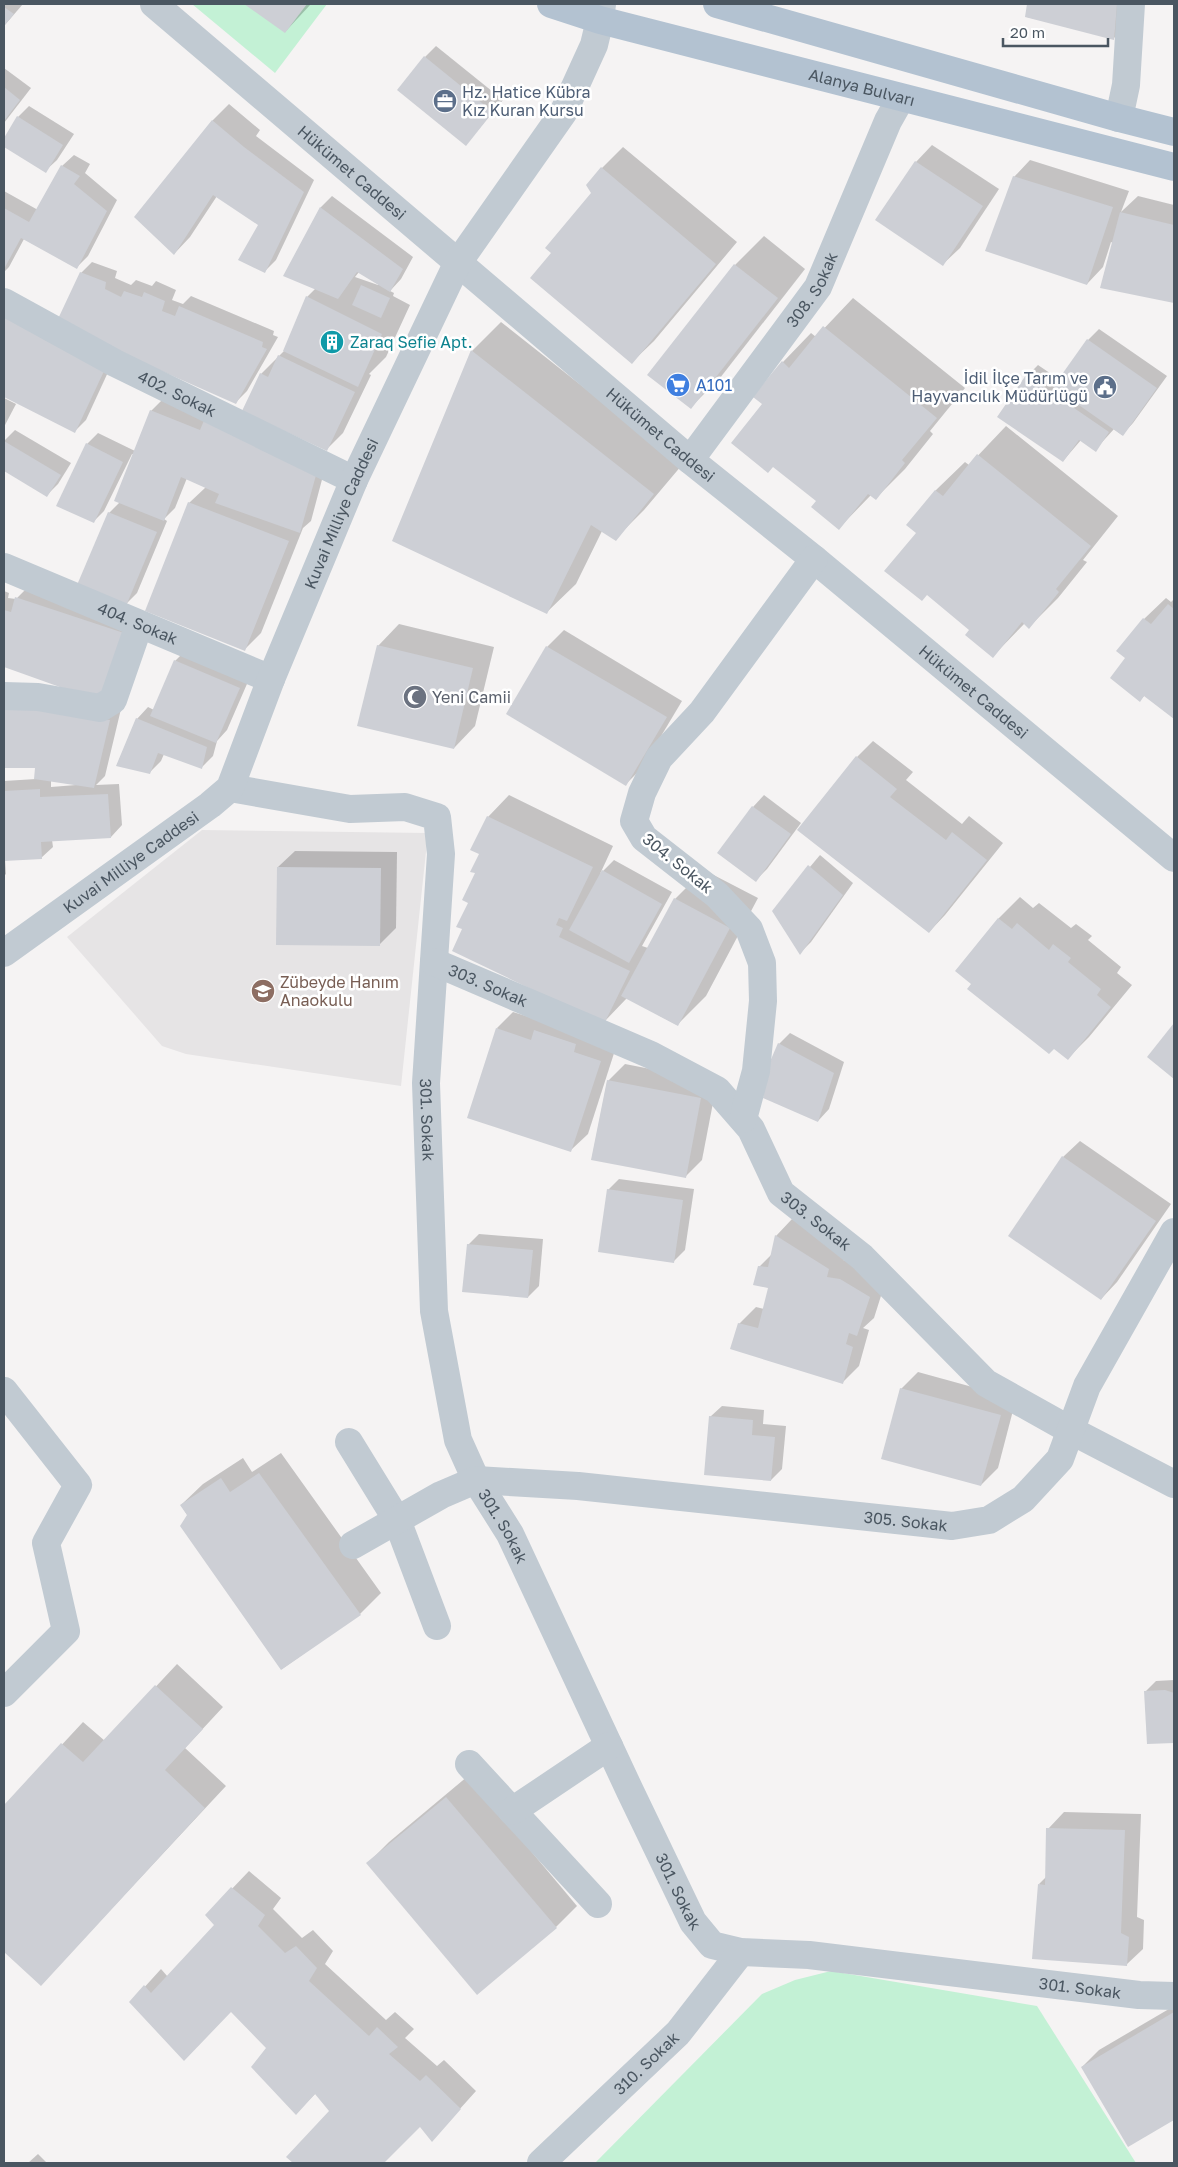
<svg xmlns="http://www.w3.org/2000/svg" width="1178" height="2167" font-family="'Golos Text',sans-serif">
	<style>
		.education { fill: #e6e4e5 }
		.green { fill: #c3f1d5 }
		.shadow { fill: #0003; fill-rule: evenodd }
		.building { fill: #cdcfd5 }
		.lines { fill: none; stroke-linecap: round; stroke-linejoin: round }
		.minor { stroke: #c1cad2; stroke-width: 28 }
		.major { stroke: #b3c2d1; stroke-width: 28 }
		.labels { text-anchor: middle; stroke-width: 5; stroke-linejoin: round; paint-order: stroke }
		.street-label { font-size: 16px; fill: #4a5661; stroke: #fff }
		.service-label { font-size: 16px; fill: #4e5e75; stroke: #fff; text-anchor: start }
		.culture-label { font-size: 16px; fill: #0d838f; stroke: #fff; text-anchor: start }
		.shop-label { font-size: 16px; fill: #366cbe; stroke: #fff; text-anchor: start }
		.worship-label { font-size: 16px; fill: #5b616d; stroke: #fff; text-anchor: start }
		.education-label { font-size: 16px; fill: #785e54; stroke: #fff; text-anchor: start }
	</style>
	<rect width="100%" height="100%" fill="#f5f3f3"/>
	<!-- education -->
	<polygon class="education" points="202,830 428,833 401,1086 186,1054 162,1046 67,937"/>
	<!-- green -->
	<g class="green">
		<polygon points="192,4 327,4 275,73"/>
		<polygon points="831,1971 1037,2006 1136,2163 595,2163 762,1994 795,1980"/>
	</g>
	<!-- shadow -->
	<g class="shadow">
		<polygon points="4,4 23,4 4,26"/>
		<polygon points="246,4 311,4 285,32"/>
		<polygon points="1028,4 1132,4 1130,22 1114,38 1027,17"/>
		<polygon points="436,46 503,100 466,144 425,57"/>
		<polygon points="4,68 31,88 4,123"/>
		<polygon points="229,104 260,130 256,136 314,180 276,260 265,271 260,225 217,196 190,237 174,254 136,217 213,120"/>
		<polygon points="29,106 74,134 57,160 45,171 4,145 4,140 18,117"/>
		<polygon points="932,145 999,189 960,248 943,264 916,162"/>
		<polygon points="623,147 737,242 654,341 632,362 552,253 593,193 602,168"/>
		<polygon points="74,155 90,164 85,173 117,200 88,256 77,267 24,239 9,267 4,272 4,191 38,210 62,166"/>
		<polygon points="1030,160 1129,191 1121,212 1138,196 1174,205 1174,302 1102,287 1113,243 1111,242 1103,267 1087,284 1014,177"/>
		<path d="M332,196L413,257L401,279L390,291L394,293L393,296L410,305L386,357L369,374L371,375L343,433L326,450L261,374L284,351L307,297L316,288L285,276L321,207ZM359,272L379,284L378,285L355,277Z"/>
		<polygon points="764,236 805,269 720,378 691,407 735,265"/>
		<polygon points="92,262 117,271 115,278 131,285 136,280 152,286 156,281 176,290 172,300 183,304 191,296 274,331 273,335 278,337 247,391 236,402 81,273"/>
		<polygon points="4,298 115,357 86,420 75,431 4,395"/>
		<polygon points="853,298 965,388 930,431 933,434 905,469 876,498 871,495 839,528 818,501 764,404 783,362 811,333 816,337"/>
		<polygon points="501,322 682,465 644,510 615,539 602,531 576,584 547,612 472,351"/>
		<polygon points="1099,329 1167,376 1133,423 1122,435 1114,429 1095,450 1081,440 1063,461 1027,376 1038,365 1060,380 1088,340"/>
		<polygon points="4,398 16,404 4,427"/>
		<polygon points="162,400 328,457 311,521 303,528 261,633 245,649 189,503 206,487 187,478 175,508 164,519 167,521 137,593 126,604 109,513 120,502 134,454 132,454 104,511 93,522 87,444 98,433 135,451 151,411"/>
		<polygon points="1006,426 1118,516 1083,560 1087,562 1058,598 1029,627 1025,623 993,656 971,629 918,532 908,525 936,490 965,462 969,465"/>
		<polygon points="15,430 71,463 58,484 47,495 4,470 4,441"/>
		<polygon points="28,587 134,622 98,700 4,666 4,591 9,593 8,598 16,599"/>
		<polygon points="1166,598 1171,602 1174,599 1174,718 1145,695 1140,700 1127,658 1144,619"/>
		<polygon points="399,624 494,647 475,726 454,748 378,646"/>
		<polygon points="564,630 682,701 642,768 626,784 547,647"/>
		<polygon points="186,650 250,677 227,730 217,741 213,756 202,767 164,754 161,761 150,772 117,765 137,719 148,707 154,710 175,661"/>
		<path d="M4,692L121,709L105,776L96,785L119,784L122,825L111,837L52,840L53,847L41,858L5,859L6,874L4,876V781L36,779V766L4,767ZM51,780L76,784V785L51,787Z"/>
		<polygon points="873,741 913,772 906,780 962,824 969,816 1003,843 945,915 929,932 857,757"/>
		<polygon points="509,795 613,846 600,874 614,860 672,892 642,946 648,948 675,899 704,870 758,898 706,996 677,1025 627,998 604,1022 464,929 488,817"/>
		<polygon points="764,795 801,823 767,869 756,880 718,853 753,807"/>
		<polygon points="295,851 397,852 396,928 380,944 278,867"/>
		<polygon points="820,855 853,883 811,942 800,953 773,911"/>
		<polygon points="1020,897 1033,908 1039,903 1071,928 1076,924 1092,936 1088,940 1121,967 1117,973 1132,985 1089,1037 1068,1058 956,971 999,918"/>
		<polygon points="513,1012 617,1044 588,1134 571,1150 497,1028"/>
		<polygon points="1174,1025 1174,1078 1148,1057"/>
		<polygon points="790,1033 844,1062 829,1109 818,1121 779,1044"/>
		<polygon points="625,1064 717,1082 702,1160 685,1177 608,1081"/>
		<polygon points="1080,1141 1171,1204 1117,1282 1101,1299 1063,1157"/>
		<polygon points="619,1179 694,1189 685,1250 674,1261 608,1190"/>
		<polygon points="792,1219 844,1252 843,1260 857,1263 886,1280 874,1318 863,1328 869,1330 859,1366 842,1383 739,1324 756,1307 764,1309 770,1287 759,1267 772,1254 776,1236"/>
		<polygon points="479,1234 543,1239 539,1286 528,1297 468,1245"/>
		<polygon points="918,1372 1016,1399 998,1468 981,1485 901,1389"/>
		<polygon points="722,1406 764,1410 763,1424 786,1426 782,1469 771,1480 710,1417"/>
		<polygon points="281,1453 381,1593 360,1614 282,1669 181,1505 203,1484 243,1458 252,1472"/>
		<polygon points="177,1664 223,1707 185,1748 226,1786 41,1984 4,1950 4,1807 83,1722 105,1741"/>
		<polygon points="1174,1680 1174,1742 1148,1743 1145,1692 1156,1681"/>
		<polygon points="468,1776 577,1906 556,1927 368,1863 389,1842"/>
		<polygon points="1064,1812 1141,1814 1137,1917 1144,1920 1143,1949 1126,1965 1039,1884 1046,1877 1048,1829"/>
		<polygon points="249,1871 281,1898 273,1909 302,1938 313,1930 333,1951 325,1964 386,2020 395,2012 414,2029 405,2038 437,2066 444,2060 476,2091 432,2140 420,2125 382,2163 294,2163 288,2157 331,2111 316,2093 296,2113 267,2048 231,2010 131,2002 161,1969 168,1977 216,1925 207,1915"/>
		<polygon points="1174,2006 1174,2118 1129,2145 1082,2067 1099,2050"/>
		<polygon points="38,2154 47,2163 28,2163"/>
	</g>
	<!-- building -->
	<g class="building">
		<polygon points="244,4 307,4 285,33"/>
		<polygon points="1027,4 1117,4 1114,40 1025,17"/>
		<polygon points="4,7 14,14 4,26"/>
		<polygon points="424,56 493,112 466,146 397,90"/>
		<polygon points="4,87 20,100 4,121"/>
		<polygon points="17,116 63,145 46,173 4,147 4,138"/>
		<polygon points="212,120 244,147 304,192 265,273 238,260 258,225 213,195 174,255 134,217"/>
		<polygon points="915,161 983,206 943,266 875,220"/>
		<polygon points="61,165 80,176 74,184 107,211 77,269 21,238 4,269 4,208 29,222"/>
		<polygon points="601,167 716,264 632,364 530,278 551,253 545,248 591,193 586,185"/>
		<polygon points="1013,176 1113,207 1087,285 985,251"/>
		<polygon points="320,207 403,269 390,292 357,272 338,299 283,276"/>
		<polygon points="1120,212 1174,225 1174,303 1100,288"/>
		<polygon points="734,264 778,298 691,409 647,375"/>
		<polygon points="80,272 106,282 105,289 121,297 124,291 142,297 144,292 165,301 162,311 175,316 179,306 263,342 262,347 267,349 236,404 148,365 57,321"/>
		<polygon points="361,285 390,298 381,318 352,305"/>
		<polygon points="306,296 382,334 358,387 283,351"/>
		<polygon points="4,315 45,340 105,369 75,433 4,397"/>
		<polygon points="823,326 937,418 902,460 905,463 876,500 868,494 839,530 811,507 816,501 773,467 768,473 731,443 762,404 753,397 767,379 782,361 789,368"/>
		<polygon points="1087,339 1157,388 1123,436 1053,387"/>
		<polygon points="471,350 654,494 616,541 591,525 547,614 392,541"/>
		<polygon points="278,355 355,392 327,451 242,411 260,373 268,377"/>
		<polygon points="1026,375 1109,432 1096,452 1079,440 1063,462 997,417"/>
		<polygon points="150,410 200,430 205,418 318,468 300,533 215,503 219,494 181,477 164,521 114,501"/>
		<polygon points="4,441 61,475 47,497 4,471"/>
		<polygon points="86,443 123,462 94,523 56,506"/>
		<polygon points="977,454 1091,546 1056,589 1059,592 1029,629 1022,622 993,658 965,635 969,630 927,595 922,601 884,571 916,533 906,525 935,490 943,496"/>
		<polygon points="188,502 289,541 245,651 145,611"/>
		<polygon points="108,512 157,532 126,606 77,585"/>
		<polygon points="15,597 124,633 99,701 4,667 4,610 11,612"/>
		<polygon points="1168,604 1174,609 1174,719 1144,696 1140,702 1110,678 1125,658 1116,651 1143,618 1151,624"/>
		<polygon points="377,645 473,668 454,749 357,726"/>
		<polygon points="546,646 667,717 626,786 506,714"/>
		<polygon points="174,660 240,688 216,743 150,716"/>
		<polygon points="4,704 110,720 94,788 34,779 35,768 4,768"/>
		<polygon points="136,718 207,747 202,769 158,753 150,774 116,766"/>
		<polygon points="856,756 897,789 890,797 946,840 952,832 987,860 929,933 797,830"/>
		<polygon points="40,789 40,797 108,794 111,838 41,842 42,859 4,861 4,791"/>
		<polygon points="752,806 791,834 756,882 717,853"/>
		<polygon points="487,816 593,867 567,921 559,918 556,925 563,928 559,937 630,971 604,1024 452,951 462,929 456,927 468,903 462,900 475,873 470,872 479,854 470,850"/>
		<polygon points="808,865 843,895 800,955 772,911"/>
		<polygon points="277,867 381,868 380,946 276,945"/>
		<polygon points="602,870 662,904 629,963 569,930"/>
		<polygon points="674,898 730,928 678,1026 621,996"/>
		<polygon points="998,918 1012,929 1017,923 1049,950 1053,944 1071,958 1068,962 1101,989 1097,995 1111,1007 1068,1060 1054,1049 1049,1054 967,989 971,984 955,971"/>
		<polygon points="1174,1023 1174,1079 1147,1057"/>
		<polygon points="496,1028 531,1040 534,1030 576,1044 574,1052 601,1061 571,1152 467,1118"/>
		<polygon points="778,1043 834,1073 818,1122 763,1098 769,1064"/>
		<polygon points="607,1080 701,1098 686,1178 591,1160"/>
		<polygon points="1062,1156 1156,1221 1101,1300 1008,1236"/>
		<polygon points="607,1189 683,1200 674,1263 598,1252"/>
		<polygon points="775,1235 829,1269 827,1277 840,1279 870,1297 857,1336 849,1333 846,1344 853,1347 843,1384 730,1349 738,1323 758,1328 768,1288 753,1285 758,1266 768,1267"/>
		<polygon points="467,1244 533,1250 528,1298 462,1292"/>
		<polygon points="900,1388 1001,1415 981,1486 881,1459"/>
		<polygon points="709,1416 753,1420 752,1435 775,1437 771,1481 704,1475"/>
		<polygon points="259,1473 361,1615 281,1670 180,1526 187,1515 180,1505 221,1478 230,1492"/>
		<polygon points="155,1685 203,1729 165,1770 205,1808 41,1986 4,1952 4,1805 61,1743 83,1762"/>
		<polygon points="1165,1690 1174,1693 1174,1743 1147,1744 1144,1691"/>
		<polygon points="446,1797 557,1928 477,1995 366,1863"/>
		<polygon points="1046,1828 1125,1830 1121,1933 1129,1937 1127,1966 1032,1959 1038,1884 1045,1885"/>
		<polygon points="231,1887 265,1915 258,1926 285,1953 296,1946 317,1968 309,1981 369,2036 377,2027 398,2047 389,2054 420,2081 426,2075 461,2109 432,2142 420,2127 384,2163 293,2163 286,2157 329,2111 315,2094 296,2115 251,2067 266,2048 231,2012 184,2061 129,2002 144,1985 151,1993 214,1925 205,1915"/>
		<polygon points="1174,2012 1174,2120 1128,2147 1081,2067"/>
	</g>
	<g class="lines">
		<!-- minor -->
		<g class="minor">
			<path id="s1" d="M154,4L690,460L814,559L1174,858"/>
			<polyline points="1119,118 1126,85 1131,4"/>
			<path id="s2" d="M4,302L115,363L354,480"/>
			<path id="s3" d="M690,460L818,287L888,121L901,98"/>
			<path id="s4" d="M4,567L271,679"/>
			<polyline points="4,696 38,697 100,708 113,700 139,625"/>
			<path id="s5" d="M230,788L350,809L405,807L437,817L441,854L426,1083L434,1311L458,1440L476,1480L510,1534L630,1791L693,1922L712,1945L741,1952L809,1955L1139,1995L1174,1996"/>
			<path id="s6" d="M4,953L210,805L230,788L271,679L354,480L457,264L563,113L594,45L600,20L602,4"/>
			<path id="s7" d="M434,962L651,1055L717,1090L751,1129L781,1193L862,1257L986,1383L1070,1430L1174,1484"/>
			<polyline points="743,1119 756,1071 763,1001 762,963 749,929 717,895 644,838 634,821 642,793 659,758 702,712 814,559"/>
			<polyline points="4,1391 78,1485 46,1543 66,1631 4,1693"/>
			<polyline points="349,1442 397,1520 437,1626"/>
			<path id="s8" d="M353,1545L441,1495L476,1480L578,1486L952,1526L989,1520L1023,1499L1060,1459L1087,1386L1174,1232"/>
			<polyline points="469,1764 598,1904"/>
			<polyline points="512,1811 609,1746"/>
			<path id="s9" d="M541,2163L678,2033L741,1952"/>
		</g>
		<!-- major -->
		<g class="major">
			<path id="s10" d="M551,4L600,20L1174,167"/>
			<polyline points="717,4 1119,118 1174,132"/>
		</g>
	</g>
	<!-- icons -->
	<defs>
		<g id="office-disc" transform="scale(1.25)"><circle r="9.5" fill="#5c6f8a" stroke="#fff"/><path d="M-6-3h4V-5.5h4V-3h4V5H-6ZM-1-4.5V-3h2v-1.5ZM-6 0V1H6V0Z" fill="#fff"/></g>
		<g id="building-disc" transform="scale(1.25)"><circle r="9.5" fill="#0f9aa8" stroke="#fff"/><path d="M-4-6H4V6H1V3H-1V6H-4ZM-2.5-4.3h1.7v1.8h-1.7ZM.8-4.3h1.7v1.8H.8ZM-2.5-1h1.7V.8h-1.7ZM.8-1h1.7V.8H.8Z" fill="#fff"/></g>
		<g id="supermarket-disc" transform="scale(1.25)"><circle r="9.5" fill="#3f7fe0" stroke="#fff"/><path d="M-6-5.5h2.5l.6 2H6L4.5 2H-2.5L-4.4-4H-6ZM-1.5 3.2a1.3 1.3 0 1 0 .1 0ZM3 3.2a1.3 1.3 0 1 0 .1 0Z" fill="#fff"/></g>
		<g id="civic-disc" transform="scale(1.25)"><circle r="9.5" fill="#5c6f8a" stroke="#fff"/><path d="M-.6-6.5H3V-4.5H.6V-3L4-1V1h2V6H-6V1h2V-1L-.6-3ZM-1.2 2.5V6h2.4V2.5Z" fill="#fff"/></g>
		<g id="mosque-disc" transform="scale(1.25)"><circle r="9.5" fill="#6b7280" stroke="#fff"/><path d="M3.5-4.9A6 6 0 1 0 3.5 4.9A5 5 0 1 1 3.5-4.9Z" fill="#fff"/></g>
		<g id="school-disc" transform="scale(1.25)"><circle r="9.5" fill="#8d6e63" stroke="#fff"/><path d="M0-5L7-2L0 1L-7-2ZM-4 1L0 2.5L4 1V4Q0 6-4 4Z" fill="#fff"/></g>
	</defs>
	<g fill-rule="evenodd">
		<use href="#office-disc" x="445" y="101"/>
		<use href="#building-disc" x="332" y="342"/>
		<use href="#supermarket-disc" x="678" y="385"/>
		<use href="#civic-disc" x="1105" y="387"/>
		<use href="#mosque-disc" x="415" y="697"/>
		<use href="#school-disc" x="263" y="991"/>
	</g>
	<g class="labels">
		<!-- street labels -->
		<g class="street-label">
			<text dy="6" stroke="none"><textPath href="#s10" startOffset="322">Alanya Bulvarı</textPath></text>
			<text dy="6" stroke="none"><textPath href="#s1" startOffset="260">Hükümet Caddesi</textPath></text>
			<text dy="6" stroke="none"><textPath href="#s3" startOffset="210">308. Sokak</textPath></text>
			<text dy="6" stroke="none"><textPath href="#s2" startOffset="196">402. Sokak</textPath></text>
			<text dy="6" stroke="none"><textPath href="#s1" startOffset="665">Hükümet Caddesi</textPath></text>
			<text dy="6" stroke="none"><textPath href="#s6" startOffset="576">Kuvai Milliye Caddesi</textPath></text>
			<text dy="6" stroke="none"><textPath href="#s4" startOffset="145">404. Sokak</textPath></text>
			<text dy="6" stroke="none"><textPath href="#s1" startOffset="1070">Hükümet Caddesi</textPath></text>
			<text dy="6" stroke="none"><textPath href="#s6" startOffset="156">Kuvai Milliye Caddesi</textPath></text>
			<text transform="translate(678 863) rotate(39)" y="6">304. Sokak</text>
			<text dy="6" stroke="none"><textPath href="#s7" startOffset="59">303. Sokak</textPath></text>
			<text dy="6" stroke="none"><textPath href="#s5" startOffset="514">301. Sokak</textPath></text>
			<text dy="6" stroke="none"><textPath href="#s7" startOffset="478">303. Sokak</textPath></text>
			<text dy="6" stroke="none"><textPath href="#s8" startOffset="571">305. Sokak</textPath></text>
			<text dy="6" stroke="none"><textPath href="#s5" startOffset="934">301. Sokak</textPath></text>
			<text dy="6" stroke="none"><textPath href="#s5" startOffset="1339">301. Sokak</textPath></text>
			<text dy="6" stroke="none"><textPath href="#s5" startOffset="1774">301. Sokak</textPath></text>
			<text dy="6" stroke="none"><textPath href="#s9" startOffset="145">310. Sokak</textPath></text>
		</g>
		<!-- service labels -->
		<g class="service-label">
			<text x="462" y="98">Hz. Hatice Kübra<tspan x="462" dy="18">Kız Kuran Kursu</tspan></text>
			<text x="1088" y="384" text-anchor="end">İdil İlçe Tarım ve<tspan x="1088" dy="18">Hayvancılık Müdürlüğü</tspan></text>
		</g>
		<!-- culture labels -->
		<g class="culture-label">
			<text x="350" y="348">Zaraq Sefie Apt.</text>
		</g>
		<!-- shop labels -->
		<g class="shop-label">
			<text x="696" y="391">A101</text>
		</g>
		<!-- worship labels -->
		<g class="worship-label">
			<text x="432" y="703">Yeni Camii</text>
		</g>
		<!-- education labels -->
		<g class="education-label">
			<text x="280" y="988">Zübeyde Hanım<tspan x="280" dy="18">Anaokulu</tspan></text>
		</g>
	</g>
	<!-- border -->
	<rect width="1178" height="2167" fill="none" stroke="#4a5661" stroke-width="10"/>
	<!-- scale -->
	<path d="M1003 38v8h105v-8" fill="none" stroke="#4a5661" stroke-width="2.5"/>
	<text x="1010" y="38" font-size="15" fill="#4a5661" stroke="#ffffff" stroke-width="4" paint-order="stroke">20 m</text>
</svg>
